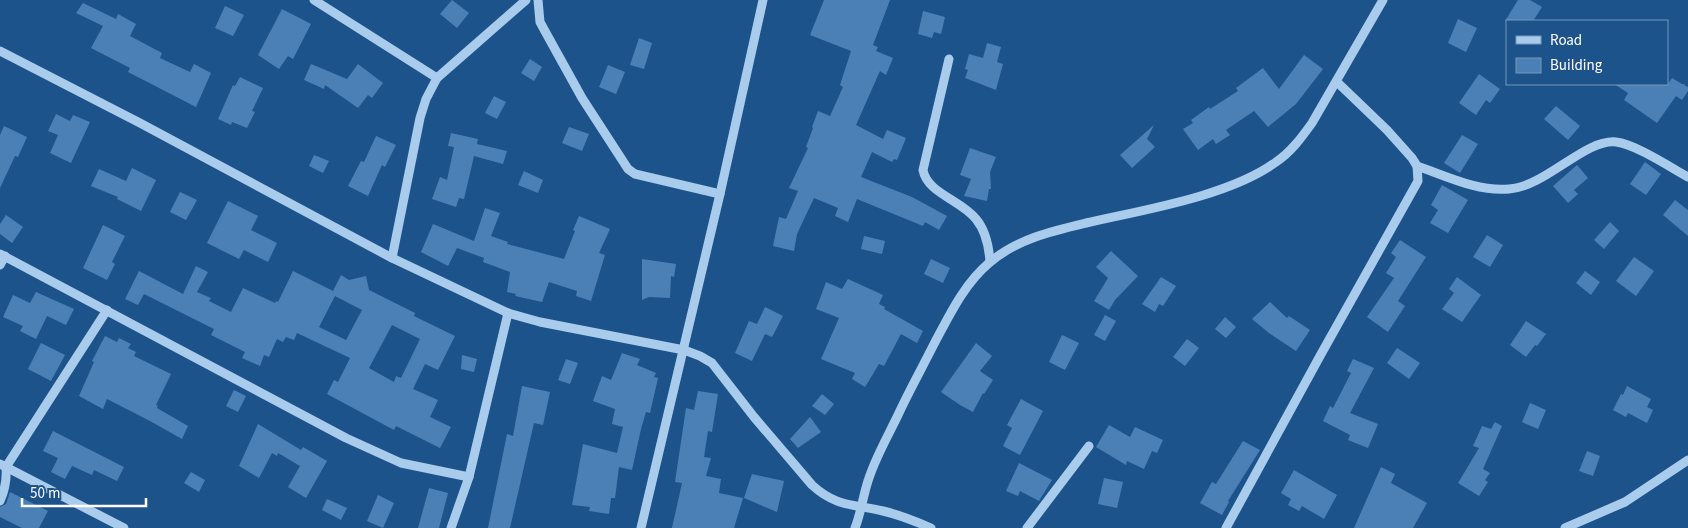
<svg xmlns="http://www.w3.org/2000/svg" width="1688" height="528" font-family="'Source Sans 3',sans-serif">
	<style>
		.building { fill: #4a80b5; fill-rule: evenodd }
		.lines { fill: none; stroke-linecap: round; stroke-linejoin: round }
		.minor { stroke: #a9cbec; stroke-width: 9 }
	</style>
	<rect width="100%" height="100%" fill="#1d538b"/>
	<!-- building -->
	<g class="building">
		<polygon points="452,0 469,13 457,28 440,14"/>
		<polygon points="824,0 890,0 873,45 878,47 876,51 893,58 886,75 880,71 856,125 883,139 887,130 906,138 897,160 894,159 892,162 872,152 861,177 912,197 947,216 939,230 925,222 923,226 857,199 848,222 835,216 838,208 814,198 797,234 794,251 773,246 779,217 786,219 798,191 789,188 808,148 806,147 813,128 812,127 818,111 830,116 843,87 840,85 851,51 810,35"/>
		<polygon points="1518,0 1530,0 1542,7 1533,21 1505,21"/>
		<polygon points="83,3 116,19 118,14 136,24 130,36 162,53 160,58 190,72 194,64 211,73 196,107 128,72 130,68 91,48 103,26 76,13"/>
		<polygon points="225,6 244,15 233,36 215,28"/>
		<polygon points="282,9 311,24 293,59 288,56 279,69 258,55"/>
		<polygon points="923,11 945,17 941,34 934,32 932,38 918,34"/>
		<polygon points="1458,19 1477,28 1466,52 1448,43"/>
		<polygon points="639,38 652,43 644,69 630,65"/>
		<polygon points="987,43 1001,47 997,62 1003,64 996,90 965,78 968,70 965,69 969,54 983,58"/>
		<polygon points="1304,55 1323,69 1296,104 1268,127 1254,111 1226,130 1230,135 1216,144 1213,139 1198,150 1183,129 1193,123 1191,120 1209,107 1210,109 1238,91 1236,88 1263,68 1279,89"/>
		<polygon points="530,59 542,67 534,81 521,73"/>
		<polygon points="311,64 347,79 358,64 383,83 372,98 368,95 358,108 325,85 324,89 304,80"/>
		<polygon points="608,65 625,72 616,94 599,87"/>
		<polygon points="1479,74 1500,89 1490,103 1486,100 1476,115 1459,103"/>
		<polygon points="240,77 263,88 252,111 255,112 247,128 232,122 231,125 218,119 233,85 235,86"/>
		<polygon points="1672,78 1682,84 1685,84 1684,85 1688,87 1688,91 1682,100 1676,96 1657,123 1624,100 1628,93 1614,84 1668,84"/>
		<polygon points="494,96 506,102 497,119 485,113"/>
		<polygon points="1556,106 1580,126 1568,140 1544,119"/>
		<polygon points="56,114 70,121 73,115 90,122 71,163 50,153 58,135 48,131"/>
		<polygon points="1154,125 1147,139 1155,147 1132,168 1120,155"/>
		<polygon points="4,126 27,137 18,157 15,156 0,188 0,135"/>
		<polygon points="569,127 589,134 582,151 562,143"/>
		<polygon points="451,133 478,139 477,144 507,151 503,164 474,156 464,199 459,198 456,207 432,199 440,177 447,180 454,147 448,146"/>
		<polygon points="1462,135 1478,144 1460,173 1444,163"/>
		<polygon points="376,136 396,145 385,167 382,165 368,196 348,186 361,161 364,162"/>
		<polygon points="970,148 996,157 990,172 991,189 989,189 987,201 964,196 971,179 960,175"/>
		<polygon points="314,155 329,161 323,173 309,166"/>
		<polygon points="1645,162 1661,174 1646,195 1630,184"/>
		<polygon points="1577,165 1588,178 1574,190 1578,194 1568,203 1553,186"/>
		<polygon points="132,168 156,180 141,211 117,199 118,197 91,186 99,169 126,181"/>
		<polygon points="524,171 543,180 538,193 518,185"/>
		<polygon points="1442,185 1468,200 1448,233 1430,223 1438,210 1431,205"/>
		<polygon points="180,192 197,200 186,220 170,212"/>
		<polygon points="1675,200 1688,210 1688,236 1663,215"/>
		<polygon points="228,201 258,216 251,230 277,243 268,262 244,250 239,259 207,243"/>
		<polygon points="485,208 500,213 491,236 508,242 507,244 564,259 575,231 573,230 579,216 610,229 599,253 605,255 591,301 576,296 577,291 549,282 542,302 515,296 516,294 507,292 510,272 483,262 484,258 457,248 448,266 421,252 433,224 474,241"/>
		<polygon points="6,215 23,227 12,243 0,234 0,224"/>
		<polygon points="1610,222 1619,231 1604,249 1594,240"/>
		<polygon points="103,225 125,236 112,262 115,264 107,280 83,268"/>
		<polygon points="1487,235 1503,245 1490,267 1473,257"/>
		<polygon points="864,236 885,241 882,254 861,249"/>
		<polygon points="1400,240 1426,257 1398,301 1405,306 1388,332 1367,317 1394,278 1386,273 1396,257 1391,253"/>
		<polygon points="1111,251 1138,276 1115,300 1109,310 1094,301 1108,278 1096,267"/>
		<polygon points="1634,257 1654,271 1636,296 1616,281"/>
		<polygon points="642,259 676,264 674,277 671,276 670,298 649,297 642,300"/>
		<polygon points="931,259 950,268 943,283 924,274"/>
		<path d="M196,266L208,272L197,292L211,298L209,301L231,312L243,288L275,303L276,301L278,302L293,271L333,291L341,275L349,280L366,276L369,290L415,313L414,316L455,336L438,370L425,364L413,389L438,400L430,417L451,427L440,448L396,426L394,430L327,394L334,380L338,382L350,358L297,333L294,340L286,337L283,342L277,339L269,357L264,355L260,366L242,358L245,352L211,335L214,329L144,294L138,305L125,299L139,271L183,294ZM335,296L362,310L346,340L319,327ZM392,325L420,339L401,378L396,376L394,382L369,368Z"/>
		<polygon points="1585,271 1600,282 1591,295 1576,283"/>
		<polygon points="1161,277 1176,286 1163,306 1159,304 1155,312 1142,304"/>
		<polygon points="1457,277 1481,295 1462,322 1442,309 1454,293 1449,289"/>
		<polygon points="848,279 883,295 879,304 885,307 884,309 923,331 917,343 901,334 884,366 879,364 865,387 852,379 855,373 821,359 839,318 816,309 826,282 842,289"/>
		<polygon points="36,292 74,309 66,325 47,316 36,339 20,331 23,326 3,317 13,295 30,303"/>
		<polygon points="1270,302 1287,318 1289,316 1310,330 1296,351 1269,333 1252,319"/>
		<polygon points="765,307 783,316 772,337 765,334 752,361 735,353 749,321 757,324"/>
		<polygon points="1105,315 1116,321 1105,341 1094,335"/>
		<polygon points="1225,317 1236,327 1226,338 1215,329"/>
		<polygon points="1526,321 1546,334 1537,346 1535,345 1526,357 1510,345"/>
		<polygon points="1062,335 1079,343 1065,370 1049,362"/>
		<polygon points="105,336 117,342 119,338 131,344 128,348 136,352 134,356 171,374 156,405 158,406 157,408 188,426 182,439 150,421 107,399 103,409 79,396 94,362 92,361"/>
		<polygon points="1187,339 1199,348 1185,366 1173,357"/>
		<polygon points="41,343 65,355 51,381 28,369"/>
		<polygon points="976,343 992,356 980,371 993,380 984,394 983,393 973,412 960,405 941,392"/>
		<polygon points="1397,348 1420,363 1409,379 1387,363"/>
		<polygon points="622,353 640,359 637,365 656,373 654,377 658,378 650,413 646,412 641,429 632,470 619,467 615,498 611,498 609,514 589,511 590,507 572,505 583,444 617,453 623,427 612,424 615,409 593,401 602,376 611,380"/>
		<polygon points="462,355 477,359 474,372 461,369"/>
		<polygon points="566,359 578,363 570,384 558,380"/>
		<polygon points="1353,359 1374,368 1350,413 1378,424 1368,448 1348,440 1350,435 1323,421 1330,406 1333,408 1351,373 1347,371"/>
		<polygon points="522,386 550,392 543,425 534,423 510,528 488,528 507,434 513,436"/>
		<polygon points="1627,386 1651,399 1647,407 1653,410 1647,423 1628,413 1626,417 1613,410 1621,394 1623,395"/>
		<polygon points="234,390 246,396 238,412 226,406"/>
		<polygon points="698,391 718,394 712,432 708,431 704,457 711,458 706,476 721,479 719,493 743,498 734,528 672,528 682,483 675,482 686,408 694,410"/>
		<polygon points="822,394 834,404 825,415 812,406"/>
		<polygon points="1021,399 1043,411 1020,455 1003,446 1012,428 1007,425"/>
		<polygon points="1530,403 1546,410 1538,429 1522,422"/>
		<polygon points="810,417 821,432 798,448 790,439"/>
		<polygon points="1495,422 1502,426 1483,469 1490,473 1485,480 1488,482 1479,496 1458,483 1479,448 1473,446 1482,426 1491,429"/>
		<polygon points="258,424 301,450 303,447 327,461 306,498 288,487 300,466 278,453 277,456 272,453 259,478 239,466"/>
		<polygon points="1109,425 1130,437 1135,427 1163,440 1157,453 1152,451 1144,469 1127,461 1126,465 1096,447"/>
		<polygon points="53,431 124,467 117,481 94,470 92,475 72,466 65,479 51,472 58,458 43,451"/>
		<polygon points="1243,441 1260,450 1228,501 1229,502 1222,515 1200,503 1212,482 1216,484"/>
		<polygon points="1587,451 1600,456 1593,476 1579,471"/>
		<polygon points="1019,463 1052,480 1039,501 1020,491 1018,496 1006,491"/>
		<polygon points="1381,467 1395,474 1391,483 1427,503 1413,528 1354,528"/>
		<polygon points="1294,470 1337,495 1324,519 1302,506 1299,511 1288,505 1291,499 1281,493"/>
		<polygon points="191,472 205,480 199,492 184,483"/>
		<polygon points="752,474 784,481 777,512 744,498"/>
		<polygon points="1104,478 1123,482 1117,508 1098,504"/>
		<polygon points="429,488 448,493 439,528 418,528"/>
		<polygon points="10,492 48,511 39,528 22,528 0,517 0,507 6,504"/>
		<polygon points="378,495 394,503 383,528 367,521"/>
		<polygon points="327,499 347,508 341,520 322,510"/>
	</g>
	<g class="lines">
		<!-- minor -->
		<g class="minor">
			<polyline points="314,0 437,78"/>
			<polyline points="538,0 540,22 546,33 582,98 628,169 635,174 720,194"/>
			<path d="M0,51L140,123L392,258L508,313L540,322L684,350L700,356L712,363L754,417L812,485C836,507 853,504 883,511C900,515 915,521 931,528"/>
			<path d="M949,59L923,170C927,193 961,200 976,219C986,231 989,247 990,262"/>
			<path d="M1417,166C1446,176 1478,192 1509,189C1547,186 1584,139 1616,142C1635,144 1670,167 1688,177"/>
			<polyline points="0,254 346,438 401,463 469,477"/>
			<polyline points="392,258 420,118 426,99 437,78 526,0"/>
			<polyline points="0,265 5,256"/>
			<polyline points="0,464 124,528"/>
			<path d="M0,501C5,490 7,480 6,467L107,310"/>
			<polyline points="451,528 469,477 508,313"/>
			<polyline points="641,528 720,194 763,0"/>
			<path d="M855,528C861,513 863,496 868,481C875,458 888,436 898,415C909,391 922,368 934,344C949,316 964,284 989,263C1017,239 1052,231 1086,223C1143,210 1230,196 1276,162C1291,152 1302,137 1312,123L1383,0"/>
			<polyline points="1027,528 1089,446"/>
			<polyline points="1226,528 1320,356 1418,181 1417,166 1412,158 1387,130 1337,82"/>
			<polyline points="1565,528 1625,502 1688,460"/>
		</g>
	</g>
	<!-- legend -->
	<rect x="1506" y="20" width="162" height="65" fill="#1d538b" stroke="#7798b9"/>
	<rect x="1516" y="36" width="25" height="8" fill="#a9cbec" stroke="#7798b9"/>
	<text x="1550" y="45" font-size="15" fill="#ffffff">Road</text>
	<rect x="1516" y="58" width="25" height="15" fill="#4a80b5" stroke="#7798b9"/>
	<text x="1550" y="70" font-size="15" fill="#ffffff">Building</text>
	<!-- scale -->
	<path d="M22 498v8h124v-8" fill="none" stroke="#ffffff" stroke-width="2.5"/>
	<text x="30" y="498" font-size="15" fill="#ffffff" stroke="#1d538b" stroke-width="4" paint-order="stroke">50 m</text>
</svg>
